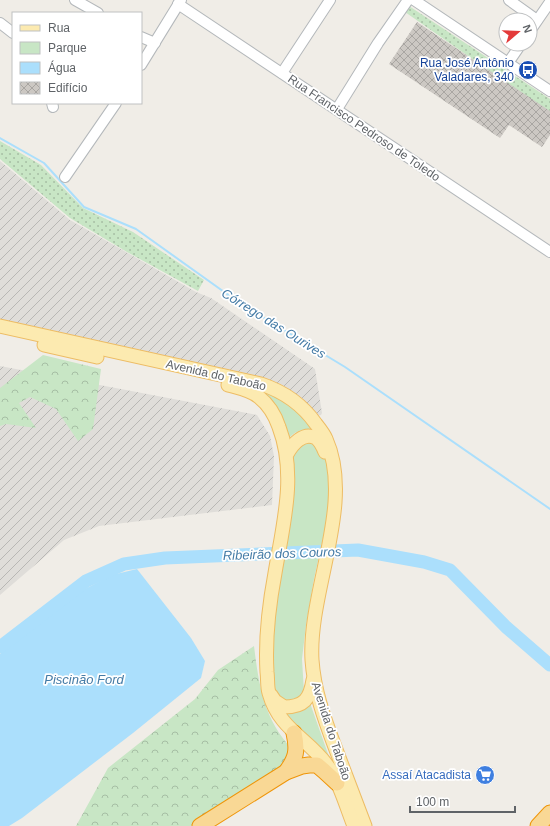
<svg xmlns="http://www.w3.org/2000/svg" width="550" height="826" font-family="Arial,sans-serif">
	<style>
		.industrial { fill: url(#industrial-furrows) }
		.grass { fill: url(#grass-dots) }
		.forest { fill: url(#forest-crowns) }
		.green { fill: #c8e6c5 }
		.water { fill: #abdffc }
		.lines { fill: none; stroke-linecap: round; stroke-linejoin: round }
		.stream { stroke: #abdffc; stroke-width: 2 }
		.river { stroke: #abdffc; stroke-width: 13 }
		.building { fill: url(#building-cross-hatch) }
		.minor-casing { stroke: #b4b8bb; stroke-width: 12 }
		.major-casing { stroke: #edbc64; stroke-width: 15 }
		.highway-casing { stroke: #ef9509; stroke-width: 17 }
		.minor { stroke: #fff; stroke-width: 10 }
		.major { stroke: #fceab0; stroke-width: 13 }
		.highway { stroke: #f9d895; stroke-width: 15 }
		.labels { text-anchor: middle; stroke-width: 3.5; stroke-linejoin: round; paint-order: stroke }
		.transit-label { font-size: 12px; fill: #164399; stroke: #fff; text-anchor: end }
		.street-label { font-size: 12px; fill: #5f6367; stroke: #fff }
		.shop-label { font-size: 12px; fill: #366cbe; stroke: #fff; text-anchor: end }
		.water-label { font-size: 13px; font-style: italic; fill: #447ba6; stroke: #fff }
	</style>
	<defs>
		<pattern id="industrial-furrows" width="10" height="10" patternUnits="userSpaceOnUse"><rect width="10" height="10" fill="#dfddd9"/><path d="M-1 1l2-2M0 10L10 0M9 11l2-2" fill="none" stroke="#b8b7b4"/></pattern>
		<pattern id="grass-dots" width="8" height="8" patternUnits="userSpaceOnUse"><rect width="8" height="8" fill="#c8e6c5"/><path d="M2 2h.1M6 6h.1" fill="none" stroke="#a6bea4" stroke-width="1.8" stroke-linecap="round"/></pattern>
		<pattern id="forest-crowns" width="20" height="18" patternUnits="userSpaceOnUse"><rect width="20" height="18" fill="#c8e6c5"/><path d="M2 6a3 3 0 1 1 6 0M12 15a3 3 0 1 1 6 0" fill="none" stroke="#a6bea4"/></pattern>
		<pattern id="building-cross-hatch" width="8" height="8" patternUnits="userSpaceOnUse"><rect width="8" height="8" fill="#ccc8c3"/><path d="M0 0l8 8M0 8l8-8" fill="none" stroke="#a9a6a2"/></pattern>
	</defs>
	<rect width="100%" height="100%" fill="#f0ede7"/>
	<!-- industrial -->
	<g class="industrial">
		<polygon points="0,161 70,220 196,292 211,298 315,369 322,413 321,415 317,416 304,403 0,324"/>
		<polygon points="0,366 257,415 270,436 274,456 272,505 99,526 64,540 0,595"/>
	</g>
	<!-- grass -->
	<g class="grass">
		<polygon points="409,6 550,99 550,113 405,12"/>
		<polygon points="0,141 41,165 83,208 133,232 204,280 198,291 127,252 70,218 0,159"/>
	</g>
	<!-- forest -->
	<g class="forest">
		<polygon points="43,355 101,369 93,429 78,441 56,409 30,397 19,403 36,428 6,424 0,426 0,388"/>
		<path d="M254,646C259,686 264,720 293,750L285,767L191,826H76L108,768L195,699L218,670Z"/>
	</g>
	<!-- green -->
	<g class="green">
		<path d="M256,386L289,400L315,427L312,431C301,427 293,433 286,441Z"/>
		<polygon points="311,440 327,458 330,506 314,579 306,625 302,659 304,692 299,701 281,701 273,687 273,622 293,487 294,451 296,447"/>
		<path d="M310,703L333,768L314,747L286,713C296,714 303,711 310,703Z"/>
	</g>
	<!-- water -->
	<polygon class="water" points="137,569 191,638 205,661 201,678 133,733 22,818 9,826 0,826 0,654 83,590 112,575"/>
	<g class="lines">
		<!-- stream -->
		<polyline class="stream" points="0,138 44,163 84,207 136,229 241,304 345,367 550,509"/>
		<!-- river -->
		<polyline class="river" points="0,647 86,581 124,564 165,558 358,550 424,562 450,570 506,627 550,665"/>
	</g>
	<!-- building -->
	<polygon class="building" points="417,22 550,111 550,135 542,147 509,125 500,138 389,64"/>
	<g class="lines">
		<!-- minor casing -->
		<g class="minor-casing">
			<g id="minor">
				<polyline points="75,0 98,13"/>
				<polyline points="414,0 550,91"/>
				<polyline points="509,0 537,20"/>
				<polyline points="178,4 550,252"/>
				<polyline points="0,23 13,33"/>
				<polyline points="530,31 550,2"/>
				<polyline points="141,37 155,43"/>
				<polyline points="508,63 521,44"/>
				<polyline points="141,65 181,0"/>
				<polyline points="282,73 330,0"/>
				<polyline points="52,103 53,107"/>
				<polyline points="337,109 378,43 408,0"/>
				<polyline points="65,177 116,103"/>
			</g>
		</g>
		<!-- major casing -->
		<g class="major-casing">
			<g id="major">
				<path d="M0,326L261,384C285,392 302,404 316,424C320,429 324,434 326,439C355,504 308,591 312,660C314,690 324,718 335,747C345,773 355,800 365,826"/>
				<polyline points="44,345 97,357"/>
				<path d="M228,385C239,388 250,390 259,397C269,405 275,415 279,427C297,474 283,525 275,573C269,605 265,639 267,672C268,679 267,687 269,693C279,729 307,738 327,765C340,783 346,806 354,826"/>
				<path d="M287,454C292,445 303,431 316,438C320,441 323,447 325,452"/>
				<path d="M271,695L275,701L284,707C304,707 310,699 313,680"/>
			</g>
		</g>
		<!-- highway casing -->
		<g class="highway-casing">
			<g id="highway">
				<path d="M286,772C296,758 298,751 294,733"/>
				<polyline points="200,826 286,772 302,766 309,765 317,765 324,771 337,783"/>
				<polyline points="538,826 550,813"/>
			</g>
		</g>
		<!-- minor -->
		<use href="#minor" class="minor"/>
		<!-- major -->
		<use href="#major" class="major"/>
		<!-- highway -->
		<use href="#highway" class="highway"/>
	</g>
	<!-- icons -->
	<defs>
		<g id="bus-disc" transform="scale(1)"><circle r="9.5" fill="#1a4fb4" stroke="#fff"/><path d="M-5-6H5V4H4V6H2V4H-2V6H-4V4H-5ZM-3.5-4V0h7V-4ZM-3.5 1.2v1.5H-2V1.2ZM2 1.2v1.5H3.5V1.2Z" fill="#fff"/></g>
		<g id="supermarket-disc" transform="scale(1)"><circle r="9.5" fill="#3f7fe0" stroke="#fff"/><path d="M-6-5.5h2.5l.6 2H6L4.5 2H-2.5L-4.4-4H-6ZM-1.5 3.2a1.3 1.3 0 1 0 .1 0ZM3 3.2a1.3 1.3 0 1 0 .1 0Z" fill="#fff"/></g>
	</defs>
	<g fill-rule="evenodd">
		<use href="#bus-disc" x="528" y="70"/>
		<use href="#supermarket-disc" x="485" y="775"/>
	</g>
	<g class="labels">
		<!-- transit labels -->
		<g class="transit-label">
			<text x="514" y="67">Rua José Antônio<tspan x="514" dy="14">Valadares, 340</tspan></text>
		</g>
		<!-- street labels -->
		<g class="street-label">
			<text transform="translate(364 128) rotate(34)" y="4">Rua Francisco Pedroso de Toledo</text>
			<text transform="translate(216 375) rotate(13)" y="4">Avenida do Taboão</text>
			<text transform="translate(331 731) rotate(72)" y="4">Avenida do Taboão</text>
		</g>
		<!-- shop labels -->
		<g class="shop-label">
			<text x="471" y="779">Assaí Atacadista</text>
		</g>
		<!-- water labels -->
		<g class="water-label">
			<text transform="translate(274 323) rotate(32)" y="5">Córrego das Ourives</text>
			<text transform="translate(282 553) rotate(-2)" y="5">Ribeirão dos Couros</text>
			<text x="84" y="684">Piscinão Ford</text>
		</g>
	</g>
	<!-- legend -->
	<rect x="12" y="12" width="130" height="92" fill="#ffffff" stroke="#bfc1c2"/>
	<rect x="20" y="25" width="20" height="6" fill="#fceab0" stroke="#bfc1c2"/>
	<text x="48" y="32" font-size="12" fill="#5f6367">Rua</text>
	<rect x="20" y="42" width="20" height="12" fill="#c8e6c5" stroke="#bfc1c2"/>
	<text x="48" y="52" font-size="12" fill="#5f6367">Parque</text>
	<rect x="20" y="62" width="20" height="12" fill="#abdffc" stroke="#bfc1c2"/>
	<text x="48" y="72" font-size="12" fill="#5f6367">Água</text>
	<rect x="20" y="82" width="20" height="12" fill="url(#building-cross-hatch)" stroke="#bfc1c2"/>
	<text x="48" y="92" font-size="12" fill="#5f6367">Edifício</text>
	<!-- north arrow -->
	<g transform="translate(518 32) rotate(71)"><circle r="19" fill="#ffffff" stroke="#bfc1c2"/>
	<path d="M0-3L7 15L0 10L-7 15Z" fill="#e33a3a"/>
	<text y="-6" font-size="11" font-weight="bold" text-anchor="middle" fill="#5f6367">N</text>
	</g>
	<!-- scale -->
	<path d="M410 806v6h105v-6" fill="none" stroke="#5f6367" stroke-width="2"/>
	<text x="416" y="806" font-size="12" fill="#5f6367" stroke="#ffffff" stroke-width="3" paint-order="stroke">100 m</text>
</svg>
